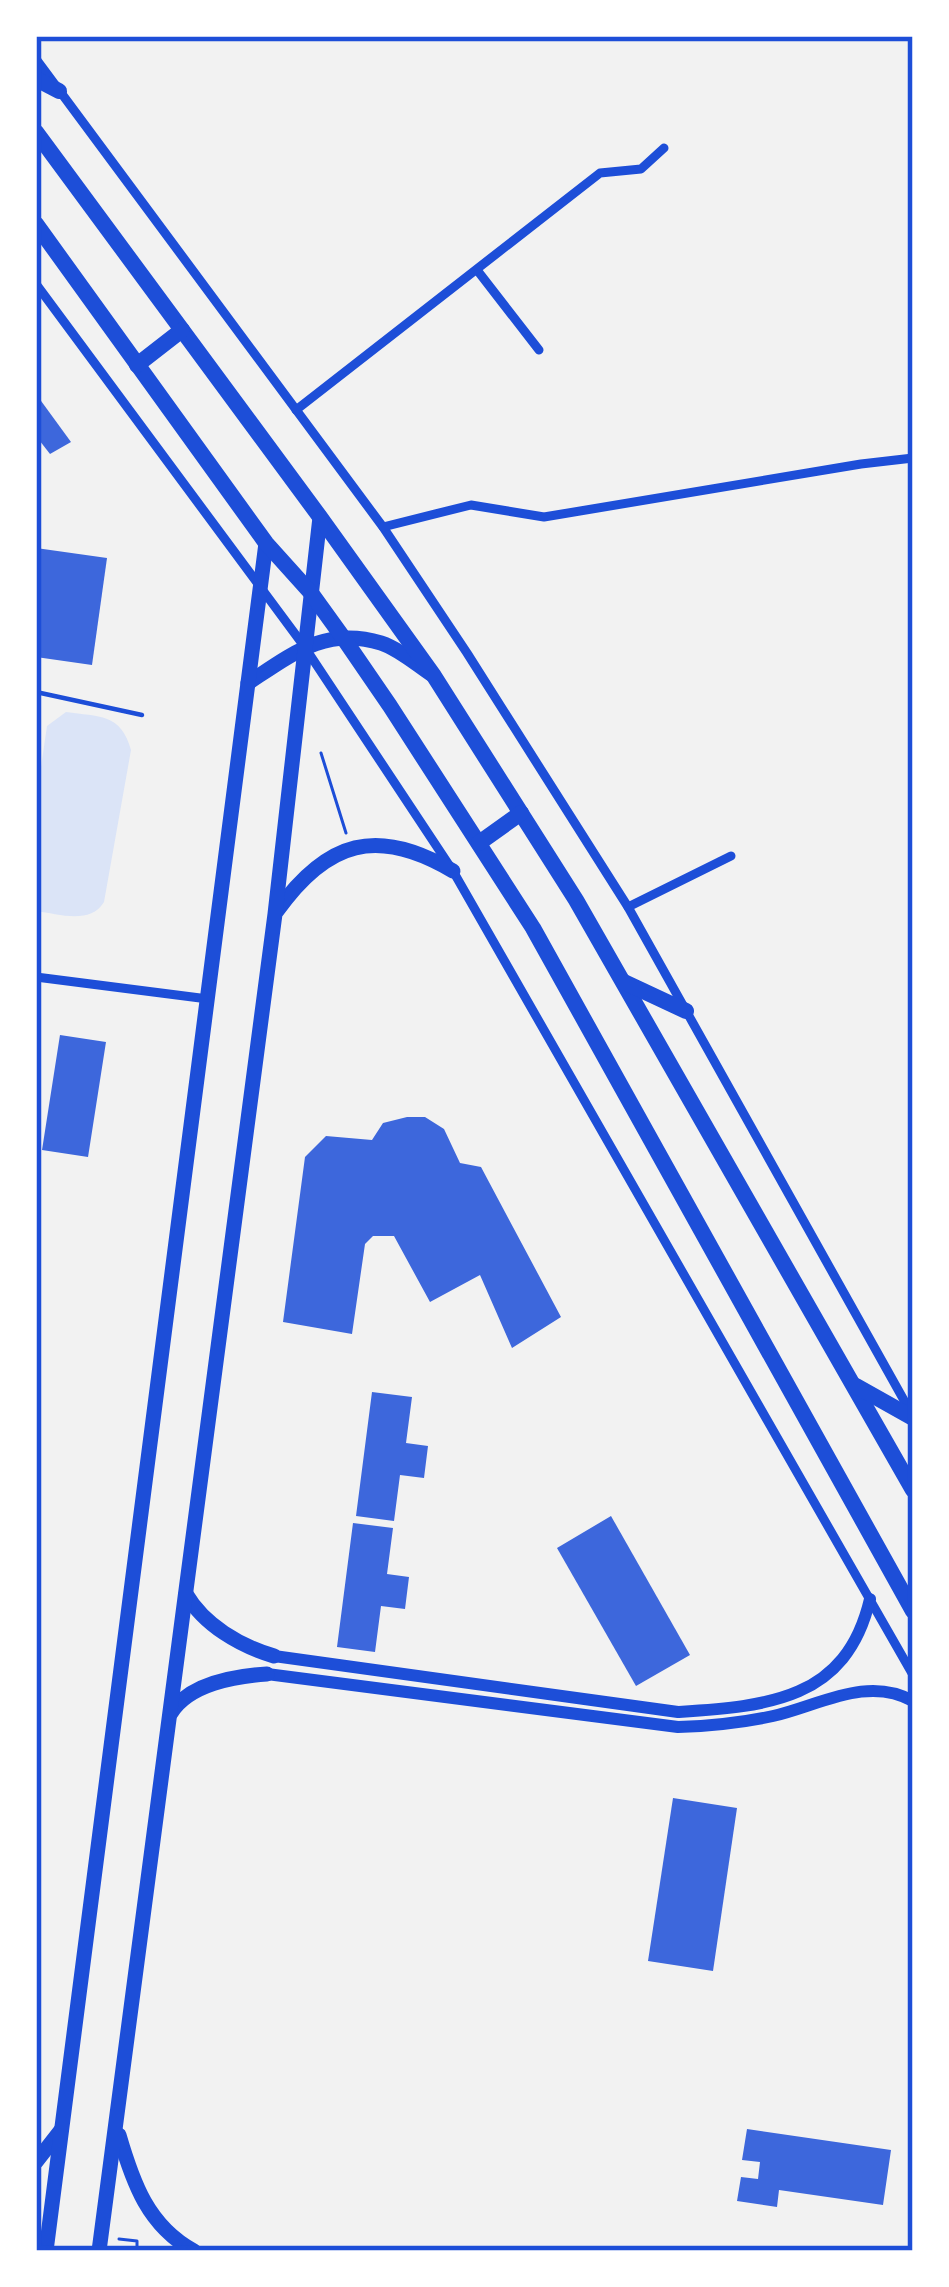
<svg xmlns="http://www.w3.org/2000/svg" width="949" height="2287" font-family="'Playfair Display',serif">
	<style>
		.green { fill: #dbe4f7 }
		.building { fill: #3d67dc }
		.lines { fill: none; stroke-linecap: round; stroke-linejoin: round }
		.path { stroke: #1d4ed8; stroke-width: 3 }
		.service { stroke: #1d4ed8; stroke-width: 4.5 }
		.minor { stroke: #1d4ed8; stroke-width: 9 }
		.tertiary { stroke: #1d4ed8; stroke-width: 12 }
		.primary { stroke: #1d4ed8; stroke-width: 15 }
		.trunk { stroke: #1d4ed8; stroke-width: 16 }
		.neatline { fill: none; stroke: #1d4ed8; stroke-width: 4.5 }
	</style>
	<rect width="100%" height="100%" fill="#f2f2f2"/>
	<!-- green -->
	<path class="green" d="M66,712C99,717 121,713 131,750L104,902C90,925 59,914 36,911V801L47,726Z"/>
	<!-- building -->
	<g class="building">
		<polygon points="36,394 71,442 50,454 36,436"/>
		<polygon points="36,548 107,558 92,665 36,657"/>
		<polygon points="60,1035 106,1042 88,1157 42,1150"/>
		<polygon points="407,1117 425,1117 444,1129 460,1163 481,1167 561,1317 512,1348 480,1275 430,1302 394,1236 373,1236 365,1244 352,1334 283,1322 305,1157 326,1136 372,1140 383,1123"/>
		<polygon points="372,1392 412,1397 406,1443 428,1446 424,1478 400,1475 394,1521 356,1516"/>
		<polygon points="611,1516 690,1655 636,1686 557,1548"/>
		<polygon points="353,1523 393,1528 387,1574 409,1577 405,1609 381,1606 375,1652 337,1647"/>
		<polygon points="673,1798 737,1808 713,1971 648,1961"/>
		<polygon points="747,2129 891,2150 883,2205 779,2190 777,2207 737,2201 741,2177 758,2179 760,2162 742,2160"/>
	</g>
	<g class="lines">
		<!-- path -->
		<g class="path">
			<polyline points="321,753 346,833"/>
			<polyline points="119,2239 137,2241 137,2251"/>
		</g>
		<!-- service -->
		<polyline class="service" points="36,692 142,715"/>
		<!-- minor -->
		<g class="minor">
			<polyline points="36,59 383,527 467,653 628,907 910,1411"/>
			<polyline points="477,270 539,350"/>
			<polyline points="36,284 304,646 453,871 913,1675"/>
			<polyline points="296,410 600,173 641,169 664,148"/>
			<polyline points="383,527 471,505 544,517 861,464 913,458"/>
			<polyline points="628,907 731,856"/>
			<polyline points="36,977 208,999"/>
		</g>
		<!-- tertiary -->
		<g class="tertiary">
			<path d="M274,1656L678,1712C767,1706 846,1701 870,1599"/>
			<path d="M267,1674L678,1727C711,1726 741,1723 773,1716C818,1706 867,1675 913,1701"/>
		</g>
		<!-- primary -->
		<g class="primary">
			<path d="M248,683C292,654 326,626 381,643C399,649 416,664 431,674"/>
			<path d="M277,911C327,841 377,826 453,871"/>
			<path d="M186,1594C204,1625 240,1646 274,1656"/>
			<path d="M171,1713C189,1684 235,1676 267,1674"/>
			<path d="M119,2135C133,2183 148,2226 194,2251"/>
			<polyline points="36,2162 61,2130"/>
			<polyline points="46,2251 266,543"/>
			<polyline points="99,2251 275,914 320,517"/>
		</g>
		<!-- trunk -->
		<g class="trunk">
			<polyline points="36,79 59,91"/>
			<polyline points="36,132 320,517 434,676 576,900 913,1490"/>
			<polyline points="36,224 266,543 311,593 342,636 390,706 533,928 913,1611"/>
			<polyline points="137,365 182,330"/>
			<polyline points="479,843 521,813"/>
			<polyline points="624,982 686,1011"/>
			<polyline points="856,1386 913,1418"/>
		</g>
	</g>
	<!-- border -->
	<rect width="949" height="2287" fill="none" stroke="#ffffff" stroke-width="78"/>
	<rect x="39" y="39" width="871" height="2209" class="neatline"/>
</svg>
